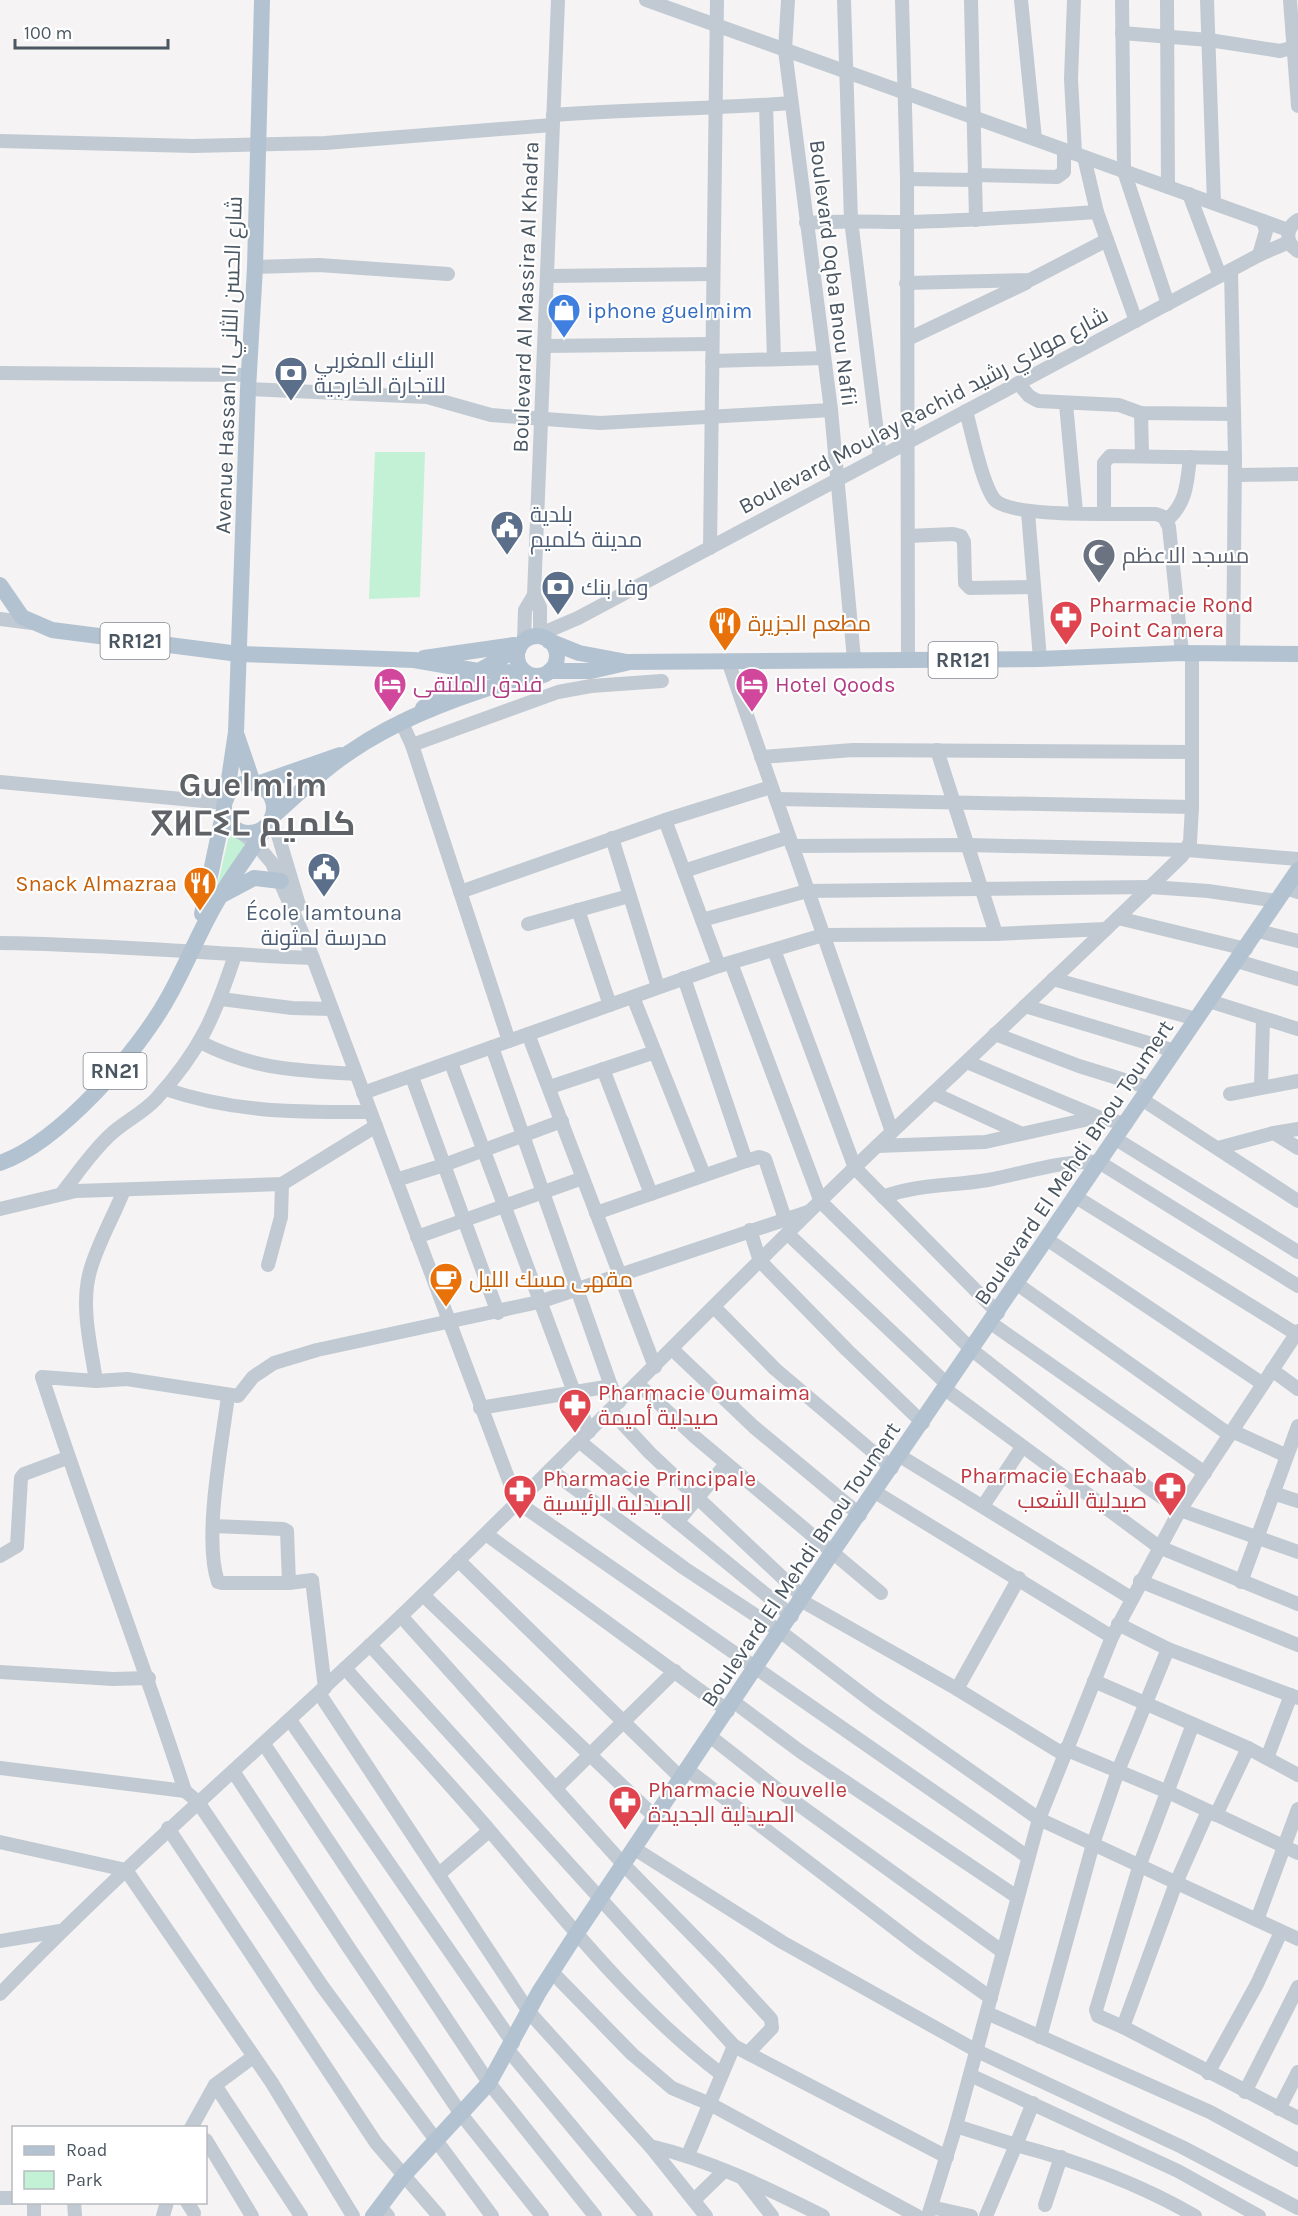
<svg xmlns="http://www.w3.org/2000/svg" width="1298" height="2216" font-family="Karla,Cairo,'Noto Sans Tifinagh',sans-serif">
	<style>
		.green { fill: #c3f1d5 }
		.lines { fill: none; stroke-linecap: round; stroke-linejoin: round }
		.minor { stroke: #c1cad2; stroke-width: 14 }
		.major { stroke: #b3c2d1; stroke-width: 16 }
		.labels { text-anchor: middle; stroke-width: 4.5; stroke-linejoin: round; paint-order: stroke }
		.shield { fill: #fff; stroke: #808990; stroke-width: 1.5 }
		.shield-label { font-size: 21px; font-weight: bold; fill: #4a5661 }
		.street-label { font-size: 22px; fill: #4a5661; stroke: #fff }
		.shop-label { font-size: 22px; fill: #366cbe; stroke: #fff; text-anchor: start }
		.service-label { font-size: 22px; fill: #4e5e75; stroke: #fff; text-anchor: start }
		.worship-label { font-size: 22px; fill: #5b616d; stroke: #fff; text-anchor: start }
		.health-label { font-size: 22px; fill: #be3a42; stroke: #fff; text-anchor: start }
		.food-label { font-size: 22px; fill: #c56008; stroke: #fff; text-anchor: start }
		.hotel-label { font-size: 22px; fill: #b23c85; stroke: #fff; text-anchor: start }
		.town-label { font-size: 34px; font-weight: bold; fill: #5f6368; stroke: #fff }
	</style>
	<rect width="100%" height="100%" fill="#f5f3f3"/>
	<!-- green -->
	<g class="green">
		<polygon points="375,452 425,452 420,597 369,599"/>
		<polygon points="231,827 249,842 214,900"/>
	</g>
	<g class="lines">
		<!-- minor -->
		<g class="minor">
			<polyline points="646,0 1288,230"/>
			<polyline points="788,0 785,50 831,410 854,659"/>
			<polyline points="844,0 851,220 880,457"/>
			<polyline points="902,0 907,179 908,660"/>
			<polyline points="971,0 976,220"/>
			<polyline points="1021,0 1035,139"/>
			<polyline points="1074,0 1071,79 1075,153"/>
			<polyline points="1122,0 1124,171 1168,304"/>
			<polyline points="1167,0 1168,187"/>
			<polyline points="1207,0 1214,203"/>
			<polyline points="1290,0 1298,106"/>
			<polyline points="1122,33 1209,40 1280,51 1298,46"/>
			<polyline points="766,105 774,359"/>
			<path d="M553,115C632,109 712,109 791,103"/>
			<polyline points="0,141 193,146 325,143 552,125"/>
			<polyline points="1084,157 1097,212 1136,321"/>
			<polyline points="974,175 1057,177 1064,172 1064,150"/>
			<polyline points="907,179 974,180"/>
			<polyline points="1189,194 1220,276"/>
			<path d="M1298,220C1285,228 1285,243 1298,251"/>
			<path d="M806,223C841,220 874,222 908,222C971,221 1034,216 1097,212"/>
			<polyline points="1259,255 1266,231 1263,221"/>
			<polyline points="255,267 319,265 448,274"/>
			<polyline points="1231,270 1235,458 1233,653"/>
			<polyline points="548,276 713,274"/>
			<polyline points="906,283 1030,280 1107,240"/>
			<polyline points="908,339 1026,283"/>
			<polyline points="546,346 712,344"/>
			<polyline points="712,361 824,358"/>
			<polyline points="0,373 248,375"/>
			<polyline points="1018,383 1029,396 1038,401 1119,405 1141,413 1234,414"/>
			<polyline points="248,389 427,397 491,415 600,423 831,410"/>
			<polyline points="1066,404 1076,512"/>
			<path d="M966,411C972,433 982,483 994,499C1009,519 1127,513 1156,514L1164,517L1169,527L1182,653"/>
			<polyline points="1141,413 1142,455"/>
			<polyline points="1235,475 1298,474"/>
			<polyline points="1028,512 1040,659"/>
			<polyline points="1104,512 1104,463 1110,456 1235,458"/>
			<path d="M1166,521C1187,503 1187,483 1190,457"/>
			<polyline points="908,536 953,534 961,536 964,542 965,583 970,588 1034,587"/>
			<polyline points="710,548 717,0"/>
			<polyline points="0,619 32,623"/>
			<polyline points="540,637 540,607 534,595 558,0"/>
			<polyline points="543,638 550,630 578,618 1259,255 1289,242"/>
			<polyline points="524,641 525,610 534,595"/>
			<polyline points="728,661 892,1132"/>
			<polyline points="401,721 412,745 509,1041"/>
			<polyline points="412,745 558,692 591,686 662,681"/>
			<polyline points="937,750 996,934"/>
			<polyline points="761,757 853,750 1192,752"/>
			<polyline points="0,782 225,803"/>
			<polyline points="776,799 1192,807"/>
			<polyline points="665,820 719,966"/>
			<polyline points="271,821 278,835 299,905"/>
			<polyline points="239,831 256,844 272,863 311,953 517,1502 1028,1857"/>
			<polyline points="612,838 658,987"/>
			<polyline points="792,846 967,845 1187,850 1298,859"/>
			<polyline points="684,871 789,837"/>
			<polyline points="1286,888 1298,892"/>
			<polyline points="460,892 665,820 771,787"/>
			<polyline points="578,910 610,1005"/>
			<polyline points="1118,918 1246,949"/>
			<polyline points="702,920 807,891 1150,887 1208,891 1277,901"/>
			<polyline points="528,924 629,896"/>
			<polyline points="1258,931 1298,941"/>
			<path d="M0,943C105,944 209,954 313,958"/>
			<polyline points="774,950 855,1168 998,1313"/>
			<polyline points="1237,961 1298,979"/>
			<polyline points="731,963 821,1202 972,1350 1133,1477 1180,1510 1298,1552"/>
			<polyline points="1053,979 1196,1019"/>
			<polyline points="633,997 704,1175"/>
			<polyline points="221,999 292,1008 332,1009"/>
			<polyline points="1209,1001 1298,1029"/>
			<polyline points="1025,1006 1175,1051"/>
			<polyline points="528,1034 655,1367"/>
			<polyline points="995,1034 1079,1066 1150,1088"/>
			<path d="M200,1042C255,1070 296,1070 356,1074"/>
			<polyline points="492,1047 611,1386 619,1402"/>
			<polyline points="967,1062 1098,1117 1126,1124"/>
			<polyline points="451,1063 589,1432"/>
			<polyline points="603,1069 651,1194"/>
			<polyline points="412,1077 498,1313"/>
			<polyline points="1261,1086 1263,1020"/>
			<polyline points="550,1087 655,1052"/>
			<path d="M165,1089C235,1113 297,1112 370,1112"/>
			<polyline points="363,1093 719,966 823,935 996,934 1106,929"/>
			<polyline points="933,1093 1020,1133"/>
			<polyline points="1230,1094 1298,1081"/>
			<polyline points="1143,1100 1298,1201"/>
			<polyline points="1274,1133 1298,1129"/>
			<polyline points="1116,1139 1298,1252"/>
			<polyline points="877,1146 985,1142 1098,1117"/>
			<polyline points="1218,1148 1274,1133 1298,1148"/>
			<polyline points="746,1161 759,1157 765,1159 785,1219"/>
			<polyline points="396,1180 444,1165 562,1121"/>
			<path d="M62,1193C77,1174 91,1153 109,1136C123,1122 142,1114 156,1099C200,1051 215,1016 235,955"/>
			<path d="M883,1197C917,1184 953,1186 988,1180C1025,1173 1062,1160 1099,1162L1298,1286"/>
			<polyline points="1076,1197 1298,1335"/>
			<polyline points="0,1209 76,1191 282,1184 376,1126"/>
			<polyline points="596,1213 746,1161 684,978"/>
			<polyline points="750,1230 760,1261 847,1350 923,1423"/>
			<polyline points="788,1234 948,1385"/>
			<polyline points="417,1237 583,1178"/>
			<polyline points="1048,1240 1263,1384"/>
			<polyline points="268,1265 281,1217 282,1184"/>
			<polyline points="1017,1284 1230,1435"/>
			<polyline points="714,1307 775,1369 892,1468"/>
			<polyline points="991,1323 1205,1473"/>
			<polyline points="672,1349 754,1427 860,1515"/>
			<polyline points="1272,1370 1298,1389"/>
			<path d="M96,1381C91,1347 81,1309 89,1275C95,1248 114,1216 124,1190"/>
			<polyline points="637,1383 695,1437 881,1593"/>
			<polyline points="945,1389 1159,1547 1298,1604"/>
			<path d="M228,1396C222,1444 203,1538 218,1582L222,1583H289L312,1580L325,1688"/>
			<polyline points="480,1408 611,1386"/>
			<polyline points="610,1410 650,1453 804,1598"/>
			<polyline points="1232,1431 1285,1455"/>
			<polyline points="579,1441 792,1616"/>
			<polyline points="900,1456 1131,1598"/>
			<polyline points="550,1470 684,1568 781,1632 874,1703 1039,1819 1298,1939"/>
			<polyline points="875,1492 1112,1637"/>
			<polyline points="1273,1493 1298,1501"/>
			<polyline points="983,1506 1022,1447"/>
			<polyline points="677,1522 726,1464"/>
			<polyline points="213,1526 283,1529 287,1531 289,1583"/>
			<polyline points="486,1534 728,1711"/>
			<polyline points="0,1556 17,1546 21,1478 24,1474 67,1458"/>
			<polyline points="458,1560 682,1779"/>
			<polyline points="1140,1581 1298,1645"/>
			<polyline points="1241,1582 1298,1426"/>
			<polyline points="423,1595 656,1818"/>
			<polyline points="802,1601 957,1689 1063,1754"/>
			<polyline points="401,1616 624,1865 719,1962 771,2019 772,2028 748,2053"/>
			<polyline points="1118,1624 1168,1649 1298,1698"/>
			<polyline points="370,1645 734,2046 947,2157"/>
			<path d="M345,1668C393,1723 443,1776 490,1831C563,1917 631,2005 721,2074"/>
			<polyline points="0,1672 113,1679 149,1678"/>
			<polyline points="1094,1681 1248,1748 1298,1775"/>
			<polyline points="957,1689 1019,1578"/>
			<polyline points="319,1693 529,2012 650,2146 706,2216"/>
			<polyline points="734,1702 801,1752 1017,1897"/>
			<polyline points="290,1720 513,2043"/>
			<polyline points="1193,1724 1140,1864 1096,2010 1098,2016 1123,2027 1176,1883 1208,1811"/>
			<polyline points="711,1737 777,1789 1003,1952"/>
			<polyline points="264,1744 489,2083 595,2216"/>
			<polyline points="1065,1749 1168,1792 1298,1853"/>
			<polyline points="1267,1758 1291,1695"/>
			<polyline points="0,1768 185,1791"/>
			<polyline points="688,1770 919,1947 991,1998"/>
			<polyline points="233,1771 349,1948 461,2114 542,2216"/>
			<polyline points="557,1787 675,1671"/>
			<polyline points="1216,1815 1248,1748"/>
			<polyline points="168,1828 376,2143 439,2216"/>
			<polyline points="0,1842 126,1870 272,2083 353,2216"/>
			<polyline points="635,1849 782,1942 977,2051 1182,2147 1298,2208"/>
			<polyline points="439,1874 489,1831"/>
			<polyline points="1257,1920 1298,1809"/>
			<polyline points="0,1941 60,1931"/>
			<polyline points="552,1972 632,2054 672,2088 710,2104 917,2216"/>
			<path d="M0,1994C128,1861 268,1742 402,1615C563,1461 716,1300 877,1146C979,1050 1081,954 1182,856L1190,842L1192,807V653"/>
			<polyline points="987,2013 1210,2112 1298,2160"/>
			<polyline points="1123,2027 1298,2118"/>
			<polyline points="1040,2037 1093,1844 1118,1771 1168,1649"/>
			<polyline points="509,2051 646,2216"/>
			<polyline points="1208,2073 1257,1984 1281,1932"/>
			<polyline points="970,2075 1178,2171 1259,2216"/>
			<polyline points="215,2085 301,2216"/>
			<polyline points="1245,2092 1298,1987"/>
			<path d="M1033,2103L1016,2145C1077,2161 1140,2184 1195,2216"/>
			<polyline points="1279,2109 1298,2072"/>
			<polyline points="956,2126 1016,2145 986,2216"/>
			<polyline points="191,2128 215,2085 253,2057"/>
			<polyline points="206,2140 252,2216"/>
			<path d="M650,2146C710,2160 767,2188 823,2216"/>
			<polyline points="688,2155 734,2046"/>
			<polyline points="743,2179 772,2216"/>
			<polyline points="0,2198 14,2198"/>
			<polyline points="694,2200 723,2172"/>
			<polyline points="74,2202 75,2216"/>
			<polyline points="187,2202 194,2213"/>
			<polyline points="1045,2205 1061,2157"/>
			<polyline points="380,2206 388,2216"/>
			<polyline points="931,2207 971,2216"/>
			<polyline points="34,2216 34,2202"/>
			<polyline points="163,2216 167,2202"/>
			<path d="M492,2216L322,1986L198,1802L185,1791C140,1652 87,1516 42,1377L96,1381L127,1379L238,1396L253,1377L274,1363L317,1350L539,1302L808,1212"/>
			<polyline points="928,2216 956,2126 1039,1819 1112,1637 1180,1510 1298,1331"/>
		</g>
		<!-- major -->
		<g class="major">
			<polyline points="0,585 22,617 52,630 239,654 414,660 478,671 526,673"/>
			<circle cx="537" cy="656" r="20"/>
			<polyline points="549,641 579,653 627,662 1040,659 1182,653 1298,654"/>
			<polyline points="424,658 514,645"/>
			<polyline points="550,671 591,671 626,663"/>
			<polyline points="423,708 449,688 519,648"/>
			<polyline points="237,736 253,783"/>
			<circle cx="249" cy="808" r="25"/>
			<polyline points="257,784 340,755"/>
			<polyline points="226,799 236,732 248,389 255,267 262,0"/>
			<path d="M272,817C297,795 322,770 350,752C401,717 462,695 522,678"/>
			<polyline points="224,894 254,878 281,881"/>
			<polyline points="202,914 224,810"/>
			<path d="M0,1163C60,1142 139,1051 169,996C187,964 200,929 219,898C234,873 252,850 267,826"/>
			<polyline points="373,2216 404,2175 489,2083 539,1992 575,1936 833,1551 1298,870"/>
		</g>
	</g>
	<!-- icons -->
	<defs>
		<g id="shop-pin" transform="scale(1.725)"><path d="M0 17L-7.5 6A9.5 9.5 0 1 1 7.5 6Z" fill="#3f7fe0" stroke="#fff"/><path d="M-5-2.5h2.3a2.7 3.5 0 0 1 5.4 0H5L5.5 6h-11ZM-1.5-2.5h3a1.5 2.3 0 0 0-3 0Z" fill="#fff"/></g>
		<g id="bank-pin" transform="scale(1.725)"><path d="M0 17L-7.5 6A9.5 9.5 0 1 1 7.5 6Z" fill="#5c6f8a" stroke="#fff"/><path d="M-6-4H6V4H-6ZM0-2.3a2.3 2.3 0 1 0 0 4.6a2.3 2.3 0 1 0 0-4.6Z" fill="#fff"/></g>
		<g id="civic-pin" transform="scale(1.725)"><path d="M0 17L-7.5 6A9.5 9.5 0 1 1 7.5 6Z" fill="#5c6f8a" stroke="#fff"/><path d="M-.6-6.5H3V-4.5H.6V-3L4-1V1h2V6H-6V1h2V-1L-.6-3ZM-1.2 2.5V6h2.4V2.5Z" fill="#fff"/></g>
		<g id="mosque-pin" transform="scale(1.725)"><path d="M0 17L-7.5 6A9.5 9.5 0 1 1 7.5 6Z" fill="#6b7280" stroke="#fff"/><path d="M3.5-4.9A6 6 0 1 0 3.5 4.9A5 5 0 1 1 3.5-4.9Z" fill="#fff"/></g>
		<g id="pharmacy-pin" transform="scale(1.725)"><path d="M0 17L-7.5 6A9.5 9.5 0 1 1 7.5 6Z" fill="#e0444e" stroke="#fff"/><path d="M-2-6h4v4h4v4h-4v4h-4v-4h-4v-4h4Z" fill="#fff"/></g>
		<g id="restaurant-pin" transform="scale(1.725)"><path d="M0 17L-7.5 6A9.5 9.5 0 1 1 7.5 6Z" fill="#e8710a" stroke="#fff"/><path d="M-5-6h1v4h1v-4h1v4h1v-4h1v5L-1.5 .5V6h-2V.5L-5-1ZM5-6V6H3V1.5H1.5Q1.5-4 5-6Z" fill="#fff"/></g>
		<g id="hotel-pin" transform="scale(1.725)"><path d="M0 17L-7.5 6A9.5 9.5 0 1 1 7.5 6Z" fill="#d1479c" stroke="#fff"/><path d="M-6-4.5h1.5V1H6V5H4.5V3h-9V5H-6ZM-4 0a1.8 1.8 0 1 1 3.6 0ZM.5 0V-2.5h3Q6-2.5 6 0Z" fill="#fff"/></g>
		<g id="cafe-pin" transform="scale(1.725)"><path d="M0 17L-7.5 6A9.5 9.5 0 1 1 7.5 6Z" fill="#e8710a" stroke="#fff"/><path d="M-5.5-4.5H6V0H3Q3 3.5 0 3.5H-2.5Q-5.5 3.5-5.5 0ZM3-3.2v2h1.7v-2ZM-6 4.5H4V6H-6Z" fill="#fff"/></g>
	</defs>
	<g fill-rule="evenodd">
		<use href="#shop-pin" x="564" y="310"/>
		<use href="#bank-pin" x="291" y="373"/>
		<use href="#civic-pin" x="507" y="527"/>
		<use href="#mosque-pin" x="1099" y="555"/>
		<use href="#bank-pin" x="558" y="587"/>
		<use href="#pharmacy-pin" x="1066" y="617"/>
		<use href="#restaurant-pin" x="725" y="623"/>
		<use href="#hotel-pin" x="390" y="684"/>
		<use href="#hotel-pin" x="752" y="684"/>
		<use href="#civic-pin" x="324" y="869"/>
		<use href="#restaurant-pin" x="200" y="883"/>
		<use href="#cafe-pin" x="446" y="1279"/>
		<use href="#pharmacy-pin" x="575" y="1405"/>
		<use href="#pharmacy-pin" x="1170" y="1488"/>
		<use href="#pharmacy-pin" x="520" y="1491"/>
		<use href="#pharmacy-pin" x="625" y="1802"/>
	</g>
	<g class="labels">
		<!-- shield labels -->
		<g class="shield">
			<rect x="100.5" y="623" width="69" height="36" rx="4.5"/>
			<rect x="928.5" y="642" width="69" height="36" rx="4.5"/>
			<rect x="83.5" y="1053" width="63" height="36" rx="4.5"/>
		</g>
		<g class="shield-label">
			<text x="135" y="648">RR121</text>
			<text x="963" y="667">RR121</text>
			<text x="115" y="1078">RN21</text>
		</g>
		<!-- street labels -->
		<g class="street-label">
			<text transform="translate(834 273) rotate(83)" y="8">Boulevard Oqba Bnou Nafii</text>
			<text transform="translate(525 297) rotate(-88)" y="8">Boulevard Al Massira Al Khadra</text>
			<text transform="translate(228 365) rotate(-88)" y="8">Avenue Hassan II شارع الحسن الثاني</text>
			<text transform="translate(923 410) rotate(-28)" y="8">Boulevard Moulay Rachid شارع مولاي رشيد</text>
			<text transform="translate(1073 1162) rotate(-56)" y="8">Boulevard El Mehdi Bnou Toumert</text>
			<text transform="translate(800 1564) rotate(-56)" y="8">Boulevard El Mehdi Bnou Toumert</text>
		</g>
		<!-- shop labels -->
		<g class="shop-label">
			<text x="587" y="318">iphone guelmim</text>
		</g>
		<!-- service labels -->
		<g class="service-label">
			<text x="314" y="368">البنك المغربي<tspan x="314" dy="25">للتجارة الخارجية</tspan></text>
			<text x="530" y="522">بلدية<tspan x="530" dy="25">مدينة كلميم</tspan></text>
			<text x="581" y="595">وفا بنك</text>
			<text x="324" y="920" text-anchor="middle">École lamtouna<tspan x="324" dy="25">مدرسة لمثونة</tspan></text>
		</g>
		<!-- worship labels -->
		<g class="worship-label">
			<text x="1122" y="563">مسجد الاعظم</text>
		</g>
		<!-- health labels -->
		<g class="health-label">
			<text x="1089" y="612">Pharmacie Rond<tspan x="1089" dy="25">Point Camera</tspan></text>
			<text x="598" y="1400">Pharmacie Oumaima<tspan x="598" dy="25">صيدلية أميمة</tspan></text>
			<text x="1147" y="1483" text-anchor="end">Pharmacie Echaab<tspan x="1147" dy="25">صيدلية الشعب</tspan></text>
			<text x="543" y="1486">Pharmacie Principale<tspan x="543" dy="25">الصيدلية الرئيسية</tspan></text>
			<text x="648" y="1797">Pharmacie Nouvelle<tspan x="648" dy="25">الصيدلية الجديدة</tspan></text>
		</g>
		<!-- food labels -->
		<g class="food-label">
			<text x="748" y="631">مطعم الجزيرة</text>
			<text x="177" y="891" text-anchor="end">Snack Almazraa</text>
			<text x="469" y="1287">مقهى مسك الليل</text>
		</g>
		<!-- hotel labels -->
		<g class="hotel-label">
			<text x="413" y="692">فندق الملتقى</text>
			<text x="775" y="692">Hotel Qoods</text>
		</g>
		<!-- town labels -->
		<g class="town-label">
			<text x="253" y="796">Guelmim<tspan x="253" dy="39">ⴳⵍⵎⵉⵎ كلميم</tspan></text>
		</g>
	</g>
	<!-- legend -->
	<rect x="12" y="2126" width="195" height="78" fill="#ffffff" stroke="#b7bbc0" stroke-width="1.5"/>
	<rect x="24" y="2146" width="30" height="9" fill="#b3c2d1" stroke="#b7bbc0" stroke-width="1.5"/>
	<text x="66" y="2156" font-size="18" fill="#4a5661">Road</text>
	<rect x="24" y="2171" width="30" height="18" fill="#c3f1d5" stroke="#b7bbc0" stroke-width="1.5"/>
	<text x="66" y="2186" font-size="18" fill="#4a5661">Park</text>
	<!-- scale -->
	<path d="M15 39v9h153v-9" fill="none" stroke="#4a5661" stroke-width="3"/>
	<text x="24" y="39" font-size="18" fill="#4a5661" stroke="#ffffff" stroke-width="4.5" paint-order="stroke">100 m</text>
</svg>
